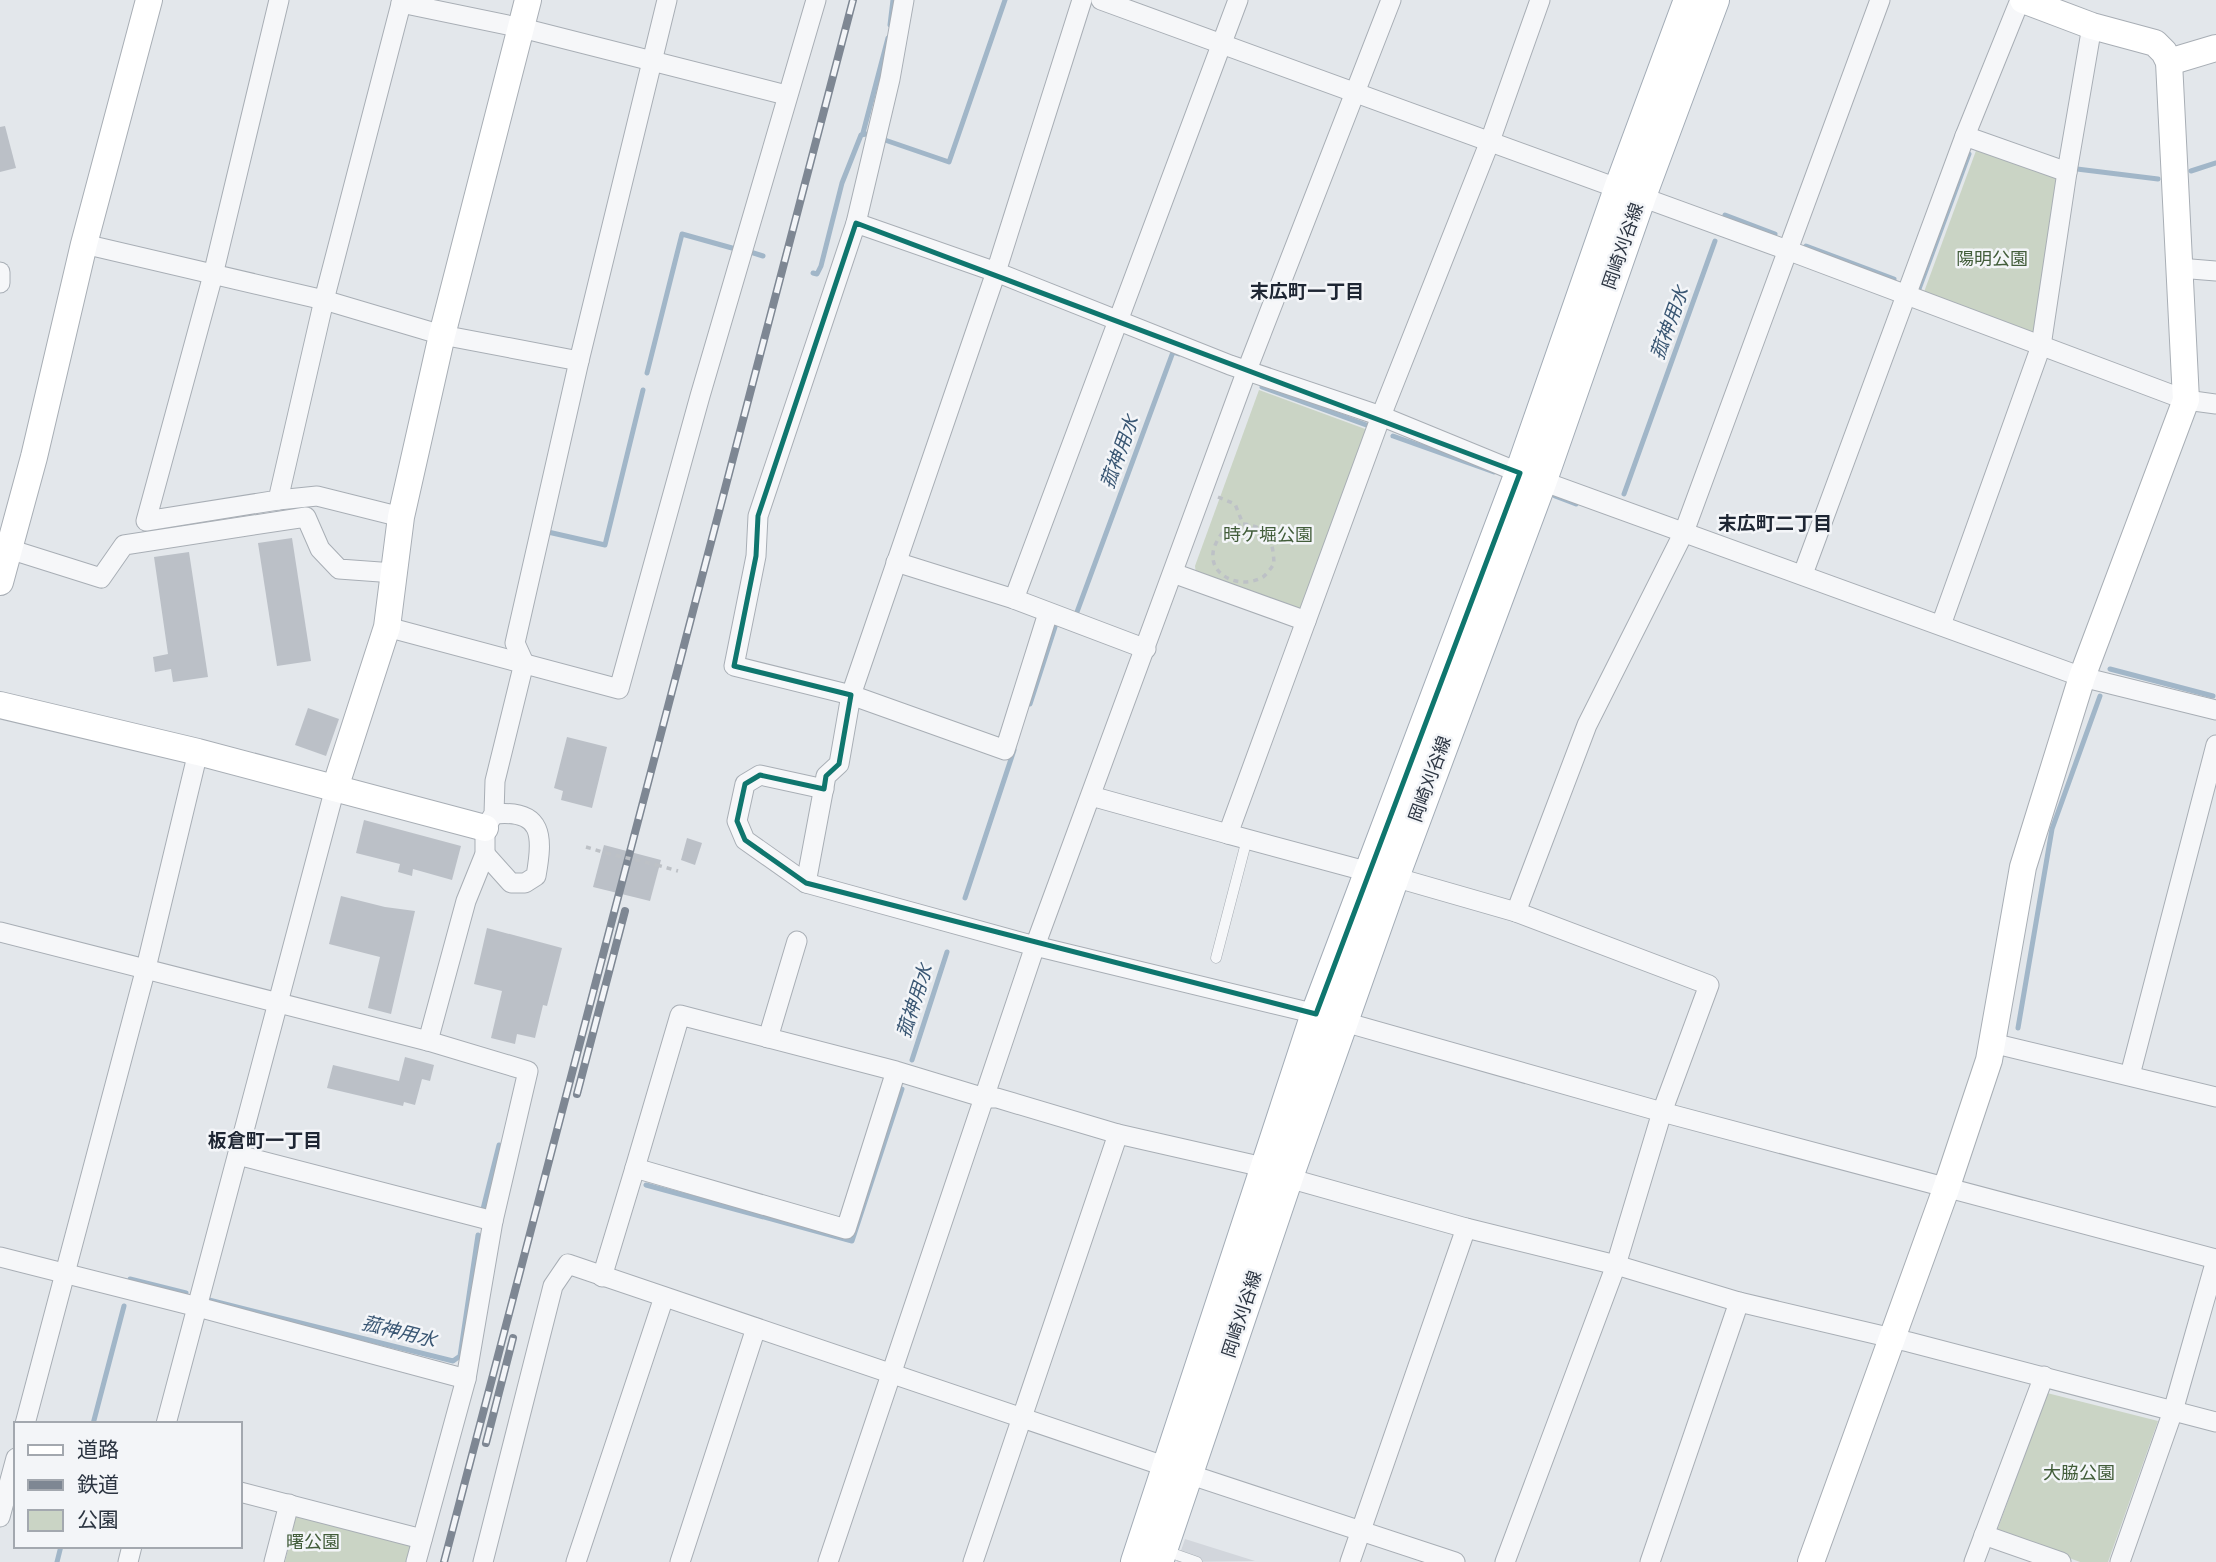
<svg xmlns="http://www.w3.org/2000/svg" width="2216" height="1562" font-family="'Work Sans','Noto Sans JP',sans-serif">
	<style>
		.built { fill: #d2d6dc }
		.green { fill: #cad4c5 }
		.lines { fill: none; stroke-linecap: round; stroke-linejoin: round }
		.stream { stroke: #a1b6c8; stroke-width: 5 }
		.building { fill: #bbc0c7 }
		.lane-casing { stroke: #a8aeb5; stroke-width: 11 }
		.street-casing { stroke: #a8aeb5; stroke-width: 21 }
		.secondary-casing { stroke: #a8aeb5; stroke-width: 28 }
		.primary-casing { stroke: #a3acb6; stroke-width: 32 }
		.path { stroke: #bdc1c6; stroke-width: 3.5; stroke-dasharray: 5 5; stroke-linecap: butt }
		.lane { stroke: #f6f7f9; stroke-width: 10 }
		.street { stroke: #f6f7f9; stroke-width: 19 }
		.secondary { stroke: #fff; stroke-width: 26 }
		.primary { stroke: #fff; stroke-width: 30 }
		.rail-casing { stroke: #7e8793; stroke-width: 8 }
		.rail { stroke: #f3f5f8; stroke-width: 5; stroke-dasharray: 16; stroke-linecap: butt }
		.path-bridge { stroke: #bdc1c6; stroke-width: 3.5; stroke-dasharray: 5 5; stroke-linecap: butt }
		.marked { fill: none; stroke: #0f766e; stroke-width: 5; stroke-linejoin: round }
		.labels { text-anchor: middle; stroke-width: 5; stroke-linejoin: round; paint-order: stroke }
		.street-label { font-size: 18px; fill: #2c3542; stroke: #f3f5f8 }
		.park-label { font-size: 18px; fill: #425d3a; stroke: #f3f5f8 }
		.neighbourhood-label { font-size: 19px; font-weight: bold; fill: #1e2633; stroke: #f3f5f8 }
		.water-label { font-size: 19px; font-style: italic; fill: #395673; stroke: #f3f5f8 }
	</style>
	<rect width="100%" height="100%" fill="#e3e7eb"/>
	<!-- built -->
	<polygon class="built" points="1185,1539 1255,1561 1177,1562"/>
	<!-- green -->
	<g class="green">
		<polygon points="1977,148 2057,178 2035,333 1924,292"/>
		<polygon points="1259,390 1368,430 1304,609 1296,612 1196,575 1195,566"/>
		<polygon points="2047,1393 2158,1421 2108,1562 2080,1562 1997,1531"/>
		<polygon points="296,1516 412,1546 408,1562 285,1562"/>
	</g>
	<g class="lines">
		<!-- stream -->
		<g class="stream">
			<polyline points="890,25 893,0"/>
			<polyline points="863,133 888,38"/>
			<polyline points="882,139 949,162 1005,0"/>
			<polyline points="2077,169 2158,179"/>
			<polyline points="2191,171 2216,163"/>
			<polyline points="1725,215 1775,234"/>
			<polyline points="1806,246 1894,279"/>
			<polyline points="747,251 763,256"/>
			<polyline points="813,273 817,274 821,266 842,183 861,135 866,134"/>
			<polyline points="1919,289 1969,154"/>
			<polyline points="647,373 682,234 732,248"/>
			<polyline points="1262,387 1369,426"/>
			<polyline points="1393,436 1494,472"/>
			<polyline points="1624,494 1715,241"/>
			<polyline points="1555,496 1576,504"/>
			<polyline points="548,532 605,545 643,390"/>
			<polyline points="1077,612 1173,352 1179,354"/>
			<polyline points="2110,669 2213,696"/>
			<polyline points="1030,704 1055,627"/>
			<polyline points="965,898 1014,750"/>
			<polyline points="2018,1028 2052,829 2100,696"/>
			<polyline points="912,1060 947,952"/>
			<polyline points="646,1185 852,1241 902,1089"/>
			<polyline points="482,1213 499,1145"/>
			<polyline points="130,1279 186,1293"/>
			<polyline points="209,1300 453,1361 460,1356 478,1235"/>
			<polyline points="93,1424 124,1306"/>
			<polyline points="57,1562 61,1546"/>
		</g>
	</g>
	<!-- building -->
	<g class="building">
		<polygon points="5,126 16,168 0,172 0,127"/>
		<polygon points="292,538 311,661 277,666 258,543"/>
		<polygon points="189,552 208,677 173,682 171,669 155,672 153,657 168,654 154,557"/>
		<polygon points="308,708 339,719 326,756 295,745"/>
		<polygon points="567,737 607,747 592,808 561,800 563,791 554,788"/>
		<polygon points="364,820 461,846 452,880 413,869 412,876 398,872 400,864 356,853"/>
		<polygon points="687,838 702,843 695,865 681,860"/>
		<polygon points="604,845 661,860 650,901 593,887"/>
		<polygon points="341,896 385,907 415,911 391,1014 368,1008 380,957 329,944"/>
		<polygon points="487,928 562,948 547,1006 543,1005 535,1038 517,1034 515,1044 491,1038 502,991 474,984"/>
		<polygon points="405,1057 434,1065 430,1081 422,1079 415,1105 404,1102 403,1106 327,1088 333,1065 399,1081"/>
	</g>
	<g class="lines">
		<!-- lane casing -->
		<g class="lane-casing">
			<g id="lane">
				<polyline points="1216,958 1247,839"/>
				<polyline points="1166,1551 1197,1562"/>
			</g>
		</g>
		<!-- street casing -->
		<g class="street-casing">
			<g id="street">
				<polyline points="279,0 213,275 146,521 278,500 324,300 402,0"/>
				<polyline points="904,0 890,79 856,223 758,516 756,556 734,666 851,695 1005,750 1048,613"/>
				<polyline points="1101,0 1787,250 2186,400 2216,404"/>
				<polyline points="401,3 522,28 786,95"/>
				<polyline points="1965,136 2067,172"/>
				<polyline points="856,223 996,272 1082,0"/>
				<polyline points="84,244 324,300 442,335 579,361"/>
				<polyline points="2179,268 2216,271"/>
				<polyline points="0,272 0,283"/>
				<polyline points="278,500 317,496 401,517"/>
				<polyline points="9,549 101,578 124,545 306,517 320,549 339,569 394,573"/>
				<polyline points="896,562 1014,599 1146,649"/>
				<polyline points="1173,573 1306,621"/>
				<polyline points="1803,574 1965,136 2020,0"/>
				<polyline points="1014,599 1238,0"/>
				<polyline points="1941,625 2041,346 2067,172 2092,26"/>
				<polyline points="387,627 619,689 700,396 816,0"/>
				<polyline points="824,789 760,775 745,784 737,821 745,840 806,883 1035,946 1316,1014 1662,1112 2216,1259"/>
				<polyline points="1091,796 1228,834"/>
				<path d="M485,854L511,883H525L536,876C543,837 544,809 494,814"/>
				<polyline points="1369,872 1228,834 1381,416 1490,141 1540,0"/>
				<polyline points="1394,877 1516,912 1709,985 1662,1112 1616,1265 1505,1562"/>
				<polyline points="806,883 826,776 839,764 851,695 996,272 1230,365 1381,416 1520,473 2082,677 2216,710"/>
				<polyline points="1516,912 1587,725 1684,532 1880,0"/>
				<polyline points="0,932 428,1041 528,1071 493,1221 466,1379 416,1562"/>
				<polyline points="768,1038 797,941"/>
				<polyline points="428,1041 466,901 485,854 485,828 494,814 495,781 524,663 515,643 579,361 667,0"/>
				<polyline points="1992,1043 2216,1097"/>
				<polyline points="896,1071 846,1229 635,1168 680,1015 896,1071 985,1098 997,1098 1118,1134 973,1562"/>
				<polyline points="2130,1075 2216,745"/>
				<polyline points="1118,1134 1250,1164 1263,1171 1466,1228 1616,1265 1739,1302 1909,1342 2216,1422"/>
				<polyline points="238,1155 493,1221"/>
				<polyline points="0,1257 198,1307 466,1379"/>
				<polyline points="602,1277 635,1168"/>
				<polyline points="25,1424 146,968 198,752"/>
				<path d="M166,1424C224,1212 277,999 335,788"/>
				<polyline points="240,1492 422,1539"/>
				<polyline points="0,1517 16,1458"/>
				<polyline points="1984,1535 2061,1562"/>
				<polyline points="128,1562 132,1546"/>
				<polyline points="274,1562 289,1504"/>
				<polyline points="483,1562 553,1286 568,1264 1167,1467 1455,1562"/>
				<polyline points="576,1562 664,1297"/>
				<polyline points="680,1562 756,1328"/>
				<polyline points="828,1562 1035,946 1247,370 1391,0"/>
				<polyline points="1350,1562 1466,1228"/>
				<polyline points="1650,1562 1739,1302"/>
				<polyline points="1974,1562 2044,1376"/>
				<polyline points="2120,1562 2173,1411 2216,1260"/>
			</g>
		</g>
		<!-- secondary casing -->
		<g class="secondary-casing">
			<g id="secondary">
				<polyline points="2169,62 2216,48"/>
				<polyline points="0,582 34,457 84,244 149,0"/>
				<polyline points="0,705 198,752 485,828"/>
				<polyline points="335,788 387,627 401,517 442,335 528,0"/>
				<polyline points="1811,1562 1946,1189 1989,1060 2023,867 2082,677 2186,400 2169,62 2164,52 2155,43 2092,26 2023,0"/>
			</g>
		</g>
		<!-- primary casing -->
		<g class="primary-casing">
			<g id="primary">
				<polyline points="1136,1562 1316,1014 1520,473 1619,189 1689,0"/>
				<polyline points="1158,1562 1288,1177 1394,877 1542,480 1641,196 1714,0"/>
			</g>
		</g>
		<!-- path -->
		<g class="path">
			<polyline points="1218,497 1235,504 1243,524"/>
			<path d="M1243,524C1269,527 1273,540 1274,564C1271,568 1267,574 1263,577C1241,590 1206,576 1214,548C1216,542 1221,533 1226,529C1230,527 1238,526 1243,524Z"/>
			<polyline points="586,847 606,853"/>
			<polyline points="657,865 678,871"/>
		</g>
		<!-- lane -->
		<use href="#lane" class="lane"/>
		<!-- street -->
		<use href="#street" class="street"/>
		<!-- secondary -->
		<use href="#secondary" class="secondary"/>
		<!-- primary -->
		<use href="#primary" class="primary"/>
		<!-- rail casing -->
		<g class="rail-casing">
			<g id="rail">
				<polyline points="577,1094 625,911"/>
				<polyline points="486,1443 513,1338"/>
				<polyline points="444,1562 853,0"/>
			</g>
		</g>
		<!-- rail -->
		<use href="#rail" class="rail"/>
		<!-- path-bridge -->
		<polyline class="path-bridge" points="606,853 657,865"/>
	</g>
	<!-- marked area -->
	<path class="marked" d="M856,223L1520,473L1316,1014L806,883L745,840L737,821L745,784L760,775L824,789L826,776L839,764L851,695L734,666L756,556L758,516Z"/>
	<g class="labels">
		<!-- street labels -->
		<g class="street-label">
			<text transform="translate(1623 246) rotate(-71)" y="6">岡崎刈谷線</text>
			<text transform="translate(1430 779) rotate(-70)" y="6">岡崎刈谷線</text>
			<text transform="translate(1242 1314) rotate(-72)" y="6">岡崎刈谷線</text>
		</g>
		<!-- park labels -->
		<g class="park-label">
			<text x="1992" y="265">陽明公園</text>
			<text x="1268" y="541">時ケ堀公園</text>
			<text x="2079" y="1479">大脇公園</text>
			<text x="313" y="1548">曙公園</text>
		</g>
		<!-- neighbourhood labels -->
		<g class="neighbourhood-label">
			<text x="1307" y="298">末広町一丁目</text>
			<text x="1775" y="530">末広町二丁目</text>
			<text x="265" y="1147">板倉町一丁目</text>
		</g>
		<!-- water labels -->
		<g class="water-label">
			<text transform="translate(1669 323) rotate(-70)" y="7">菰神用水</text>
			<text transform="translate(1119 452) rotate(-70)" y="7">菰神用水</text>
			<text transform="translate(914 1001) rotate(-72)" y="7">菰神用水</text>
			<text transform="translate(399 1331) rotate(14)" y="7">菰神用水</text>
		</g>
	</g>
	<!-- legend -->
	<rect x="14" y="1422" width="228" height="126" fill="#f3f5f8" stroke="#a3a8af" stroke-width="2"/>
	<rect x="28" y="1445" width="35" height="10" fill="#ffffff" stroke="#a3a8af" stroke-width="2"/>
	<text x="77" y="1457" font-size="21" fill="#2c3542">道路</text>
	<rect x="28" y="1480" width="35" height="10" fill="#7e8793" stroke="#a3a8af" stroke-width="2"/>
	<text x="77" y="1492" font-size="21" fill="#2c3542">鉄道</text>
	<rect x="28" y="1510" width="35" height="21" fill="#cad4c5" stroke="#a3a8af" stroke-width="2"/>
	<text x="77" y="1527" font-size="21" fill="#2c3542">公園</text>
</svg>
